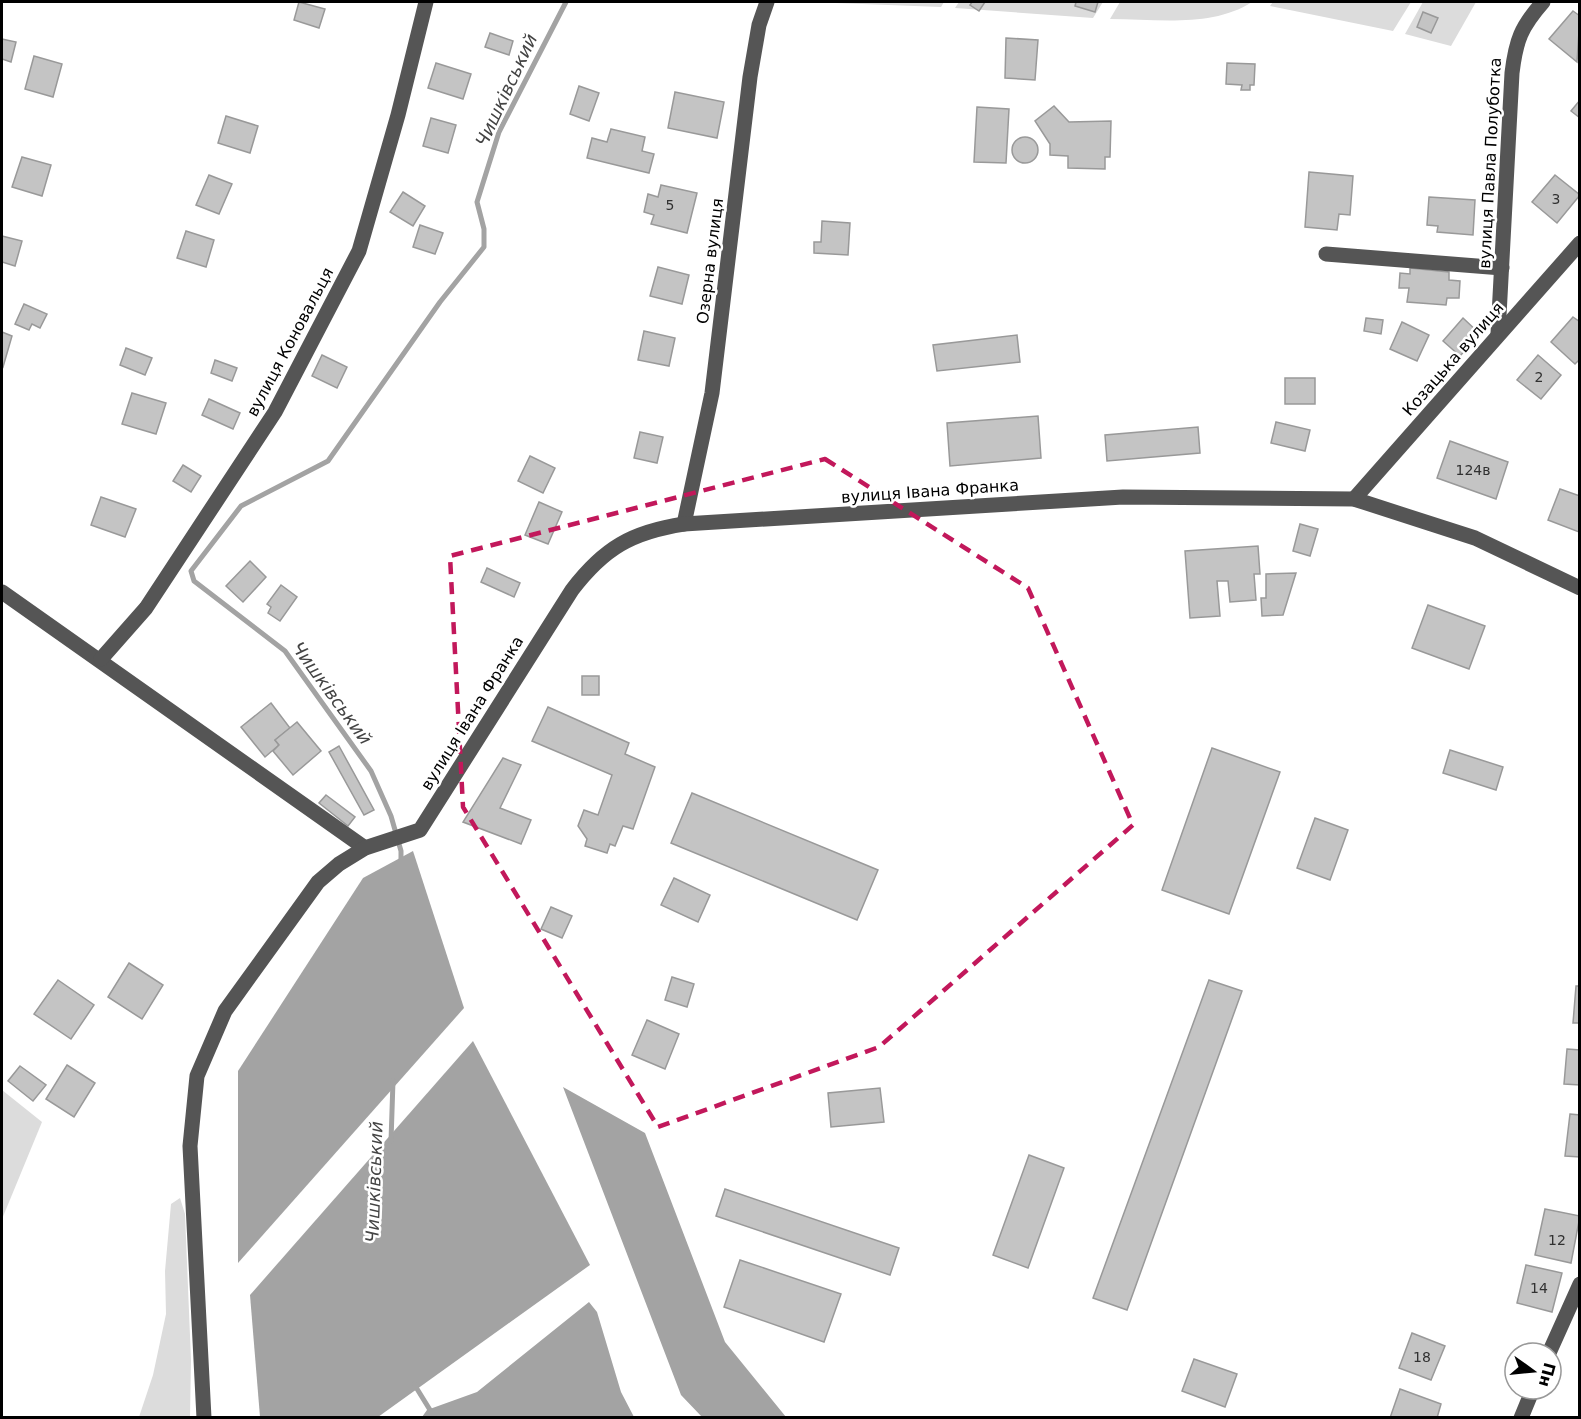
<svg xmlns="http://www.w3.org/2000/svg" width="1581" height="1419" font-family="'DejaVu Sans',sans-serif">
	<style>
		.green { fill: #dcdcdc }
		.water { fill: #a3a3a3 }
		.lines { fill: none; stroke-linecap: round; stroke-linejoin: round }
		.stream { stroke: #a3a3a3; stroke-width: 5 }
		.building { fill: #c4c4c4; stroke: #999; stroke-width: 1.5 }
		.minor { stroke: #555; stroke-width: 15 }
		.marked { fill: none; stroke: #c2185b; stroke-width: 4.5; stroke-dasharray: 12 8; stroke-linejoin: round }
		.labels { text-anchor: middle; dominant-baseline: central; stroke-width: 5; stroke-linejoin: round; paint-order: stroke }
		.number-label { font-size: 14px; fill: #313131 }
		.street-label { font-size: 16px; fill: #000; stroke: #fff }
		.water-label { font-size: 18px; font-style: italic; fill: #444; stroke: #fff }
	</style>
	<rect width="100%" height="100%" fill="#fff"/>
	<g class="green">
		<polygon points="809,2 944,2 941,7"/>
		<polygon points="959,2 1103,2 1093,18 955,8"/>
		<path d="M1120 2H1252C1212 28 1156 19 1110 19Z"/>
		<polygon points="1273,2 1411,2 1393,31 1270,6"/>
		<polygon points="1423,2 1476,2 1451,46 1405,34"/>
		<polygon points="2,1090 42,1122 2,1219"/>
		<polygon points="180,1198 185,1214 191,1360 190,1417 139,1417 153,1375 166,1314 165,1271 171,1204"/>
	</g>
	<g class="water">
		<polygon points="413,851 464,1008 238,1263 238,1071 363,878"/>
		<polygon points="473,1041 590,1265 378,1417 260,1417 250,1295"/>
		<polygon points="563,1087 645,1133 725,1342 786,1417 702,1417 681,1395"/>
		<polygon points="589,1302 597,1312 621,1392 634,1417 422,1417 427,1410 477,1392"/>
	</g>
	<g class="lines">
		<g class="stream">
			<polyline points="401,862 401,851 391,816 371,771 285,651 194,581 191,571 241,506 328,461 440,302 484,247 484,229 477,202 499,132 566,2"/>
			<polyline points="391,1141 393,1081"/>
			<polyline points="414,1384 435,1418"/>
		</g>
	</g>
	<g class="building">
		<polygon points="299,2 325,9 319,28 294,20"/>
		<polygon points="972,2 985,2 979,11 970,5"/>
		<polygon points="1076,2 1098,2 1095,12 1075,6"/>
		<polygon points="1573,11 1580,16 1577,62 1549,39"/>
		<polygon points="1423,12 1438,18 1431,33 1417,27"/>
		<polygon points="490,33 513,41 509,55 485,47"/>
		<polygon points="1006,38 1038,40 1035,80 1005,78"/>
		<polygon points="2,39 16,42 11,62 2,59"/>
		<polygon points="34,56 62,64 53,97 25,89"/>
		<polygon points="436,63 471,74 463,99 428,88"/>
		<polygon points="1227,63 1255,64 1254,85 1250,85 1250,90 1241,90 1242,85 1226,84"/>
		<polygon points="579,86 599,93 589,121 570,114"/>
		<polygon points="675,92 724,102 717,138 668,128"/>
		<polygon points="1580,100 1580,118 1571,111"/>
		<polygon points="1054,106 1069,122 1111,121 1110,157 1105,157 1105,169 1068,168 1068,156 1050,155 1050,144 1035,121"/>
		<polygon points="977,107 1009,109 1006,163 974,162"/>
		<polygon points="226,116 258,126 250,153 218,143"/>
		<polygon points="431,118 456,125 448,153 423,146"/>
		<polygon points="611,129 645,137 642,151 654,154 649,173 587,158 592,138 607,142"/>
		<circle cx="1025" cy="150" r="13"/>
		<polygon points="22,157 51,165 42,196 12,187"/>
		<polygon points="1309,172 1353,176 1350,215 1339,214 1337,230 1305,227"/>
		<polygon points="209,175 232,184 219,214 196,205"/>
		<polygon points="1555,175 1580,195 1557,223 1532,202"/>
		<polygon points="661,185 697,193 687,233 651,224 654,215 644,212 648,194 658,197"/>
		<polygon points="403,192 425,206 413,226 390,212"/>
		<polygon points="1429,197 1475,200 1473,235 1437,232 1438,226 1427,225"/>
		<polygon points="822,221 850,223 848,255 814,253 814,242 821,242"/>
		<polygon points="420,225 443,233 435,254 413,247"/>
		<polygon points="186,231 214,240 206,267 177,258"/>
		<polygon points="2,236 22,241 15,266 2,262"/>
		<polygon points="658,267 689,275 682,304 650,296"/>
		<polygon points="1410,268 1449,272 1449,280 1460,281 1459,298 1447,298 1446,305 1407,302 1409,288 1399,288 1400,273 1410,274"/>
		<polygon points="24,304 47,314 40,328 32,324 29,330 15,324"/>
		<polygon points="1573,317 1580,322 1580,359 1575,364 1551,342"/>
		<polygon points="1366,318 1383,320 1381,334 1364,331"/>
		<polygon points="1463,318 1480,334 1460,356 1443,341"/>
		<polygon points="1402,322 1429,335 1417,361 1390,349"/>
		<polygon points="644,331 675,338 669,366 638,360"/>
		<polygon points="2,332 12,336 3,367 2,366"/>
		<polygon points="1017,335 1020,362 937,371 933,345"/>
		<polygon points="126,348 152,358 145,375 120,365"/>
		<polygon points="322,355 347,367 337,388 312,376"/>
		<polygon points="1538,355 1561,375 1541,399 1517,380"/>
		<polygon points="215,360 237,368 232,381 211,373"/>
		<rect x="1285" y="378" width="30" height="26"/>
		<polygon points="132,393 166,403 156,434 122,424"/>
		<polygon points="209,399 240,413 233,429 202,415"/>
		<polygon points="1038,416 1041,458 950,466 947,423"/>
		<polygon points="1276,422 1310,430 1305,451 1271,443"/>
		<polygon points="1198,427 1200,453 1107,461 1105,435"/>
		<polygon points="640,432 663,437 657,463 634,458"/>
		<polygon points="1450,441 1508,462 1496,499 1437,478"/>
		<polygon points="530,456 555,468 543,493 518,481"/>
		<polygon points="183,465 201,476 191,492 173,481"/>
		<polygon points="1560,489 1580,496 1579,532 1548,520"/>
		<polygon points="101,497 136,509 125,537 91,525"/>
		<polygon points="539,502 562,512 548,544 525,535"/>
		<polygon points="1300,524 1318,529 1310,556 1293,551"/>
		<polygon points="1258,546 1260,574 1254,574 1256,600 1230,602 1228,581 1217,581 1220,616 1190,618 1185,551"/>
		<polygon points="250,561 266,577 243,602 226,586"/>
		<polygon points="487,568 520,583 514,597 481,582"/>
		<polygon points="1296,573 1283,615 1262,616 1261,598 1266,598 1266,574"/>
		<polygon points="281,585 297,597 280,621 268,613 271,607 267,604"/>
		<polygon points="1428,605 1485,626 1469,669 1412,648"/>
		<rect x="582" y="676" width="17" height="19"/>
		<polygon points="271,703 290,728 275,740 279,745 265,757 241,727"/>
		<polygon points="548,707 629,743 625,754 655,767 633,829 623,826 615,846 610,844 607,853 585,846 587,839 578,826 584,810 598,815 612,775 532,741"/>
		<polygon points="297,722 321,751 293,775 273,751 279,745 275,740"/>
		<polygon points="339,746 374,810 364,815 329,752"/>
		<polygon points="1212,748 1280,772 1229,914 1162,890"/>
		<polygon points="1450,750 1503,767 1496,790 1443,773"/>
		<polygon points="503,758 521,765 500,808 531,820 521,844 463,822"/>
		<polygon points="692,793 878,870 857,920 671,843"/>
		<polygon points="326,795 355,817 348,826 319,803"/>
		<polygon points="1315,818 1348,830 1330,880 1297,868"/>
		<polygon points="674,878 710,895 698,922 661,905"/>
		<polygon points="551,907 572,916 562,938 541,929"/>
		<polygon points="129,963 163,985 142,1019 108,997"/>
		<polygon points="672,977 694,984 687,1007 665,1000"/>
		<polygon points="58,980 94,1005 71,1039 34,1014"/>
		<polygon points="1209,980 1242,991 1127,1310 1093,1298"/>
		<polygon points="1576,986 1580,986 1580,1023 1573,1023"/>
		<polygon points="647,1020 679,1034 665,1069 632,1055"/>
		<polygon points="1567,1049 1580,1050 1580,1085 1564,1084"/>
		<polygon points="67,1065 95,1083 74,1117 46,1099"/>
		<polygon points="20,1066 46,1085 33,1101 8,1081"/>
		<polygon points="880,1088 884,1122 831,1127 828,1093"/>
		<polygon points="1570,1114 1580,1115 1580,1157 1565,1156"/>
		<polygon points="1029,1155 1064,1168 1028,1268 993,1255"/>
		<polygon points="725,1189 899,1248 890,1275 716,1216"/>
		<polygon points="1545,1209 1580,1216 1571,1263 1535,1255"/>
		<polygon points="740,1260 841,1294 824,1342 724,1307"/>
		<polygon points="1526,1265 1562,1273 1552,1312 1517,1303"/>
		<polygon points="1412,1333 1445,1346 1431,1380 1399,1368"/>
		<polygon points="1194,1359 1237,1374 1225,1407 1182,1391"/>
		<polygon points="1400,1389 1441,1404 1437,1418 1390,1418"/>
	</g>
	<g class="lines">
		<g class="minor">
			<polyline points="1326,254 1502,268"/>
			<path d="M1498 334 1512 73C1516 40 1521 27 1543 2"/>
			<polyline points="1354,499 1580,243"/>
			<polyline points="684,524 712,393 750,77 759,25 767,2"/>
			<polyline points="2,592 365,848"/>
			<polyline points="101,659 146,608 275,412 359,251 398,115 426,2"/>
			<polyline points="1549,1353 1580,1284"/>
			<path d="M204 1418 190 1146 197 1076 225 1011 318 882 339 864 365 848 420 830 572 590C604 548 632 532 684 524L1123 497 1354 499 1475 538 1580 588"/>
			<polyline points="1521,1418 1533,1389"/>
		</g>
	</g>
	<path class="marked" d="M825 459 1028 588 1133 825 879 1047 658 1127 463 807 450 556Z"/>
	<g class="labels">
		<g class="number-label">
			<text x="1556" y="199">3</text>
			<text x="670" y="205">5</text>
			<text x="1539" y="377">2</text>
			<text x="1473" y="470">124в</text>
			<text x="1557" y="1240">12</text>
			<text x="1539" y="1288">14</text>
			<text x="1422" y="1357">18</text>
		</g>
		<g class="street-label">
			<text transform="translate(1490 163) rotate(-87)">вулиця Павла Полуботка</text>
			<text transform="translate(710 261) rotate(-83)">Озерна вулиця</text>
			<text transform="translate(290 342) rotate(-62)">вулиця Коновальця</text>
			<text transform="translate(1453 359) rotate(-49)">Козацька вулиця</text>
			<text transform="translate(930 491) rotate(-4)">вулиця Івана Франка</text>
			<text transform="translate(472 713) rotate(-58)">вулиця Івана Франка</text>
		</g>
		<g class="water-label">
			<text transform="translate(506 90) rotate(-65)">Чишківський</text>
			<text transform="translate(332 693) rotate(54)">Чишківський</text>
			<text transform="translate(374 1182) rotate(-88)">Чишківський</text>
		</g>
	</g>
	<rect width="1581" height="1419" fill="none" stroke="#000000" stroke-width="6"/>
	<g transform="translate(1533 1371) rotate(105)"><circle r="28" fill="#ffffff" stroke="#999999" stroke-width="1.5"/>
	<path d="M0-4.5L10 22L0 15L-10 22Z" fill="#000000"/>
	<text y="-9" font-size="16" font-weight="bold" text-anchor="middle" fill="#000000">Пн</text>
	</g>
</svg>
